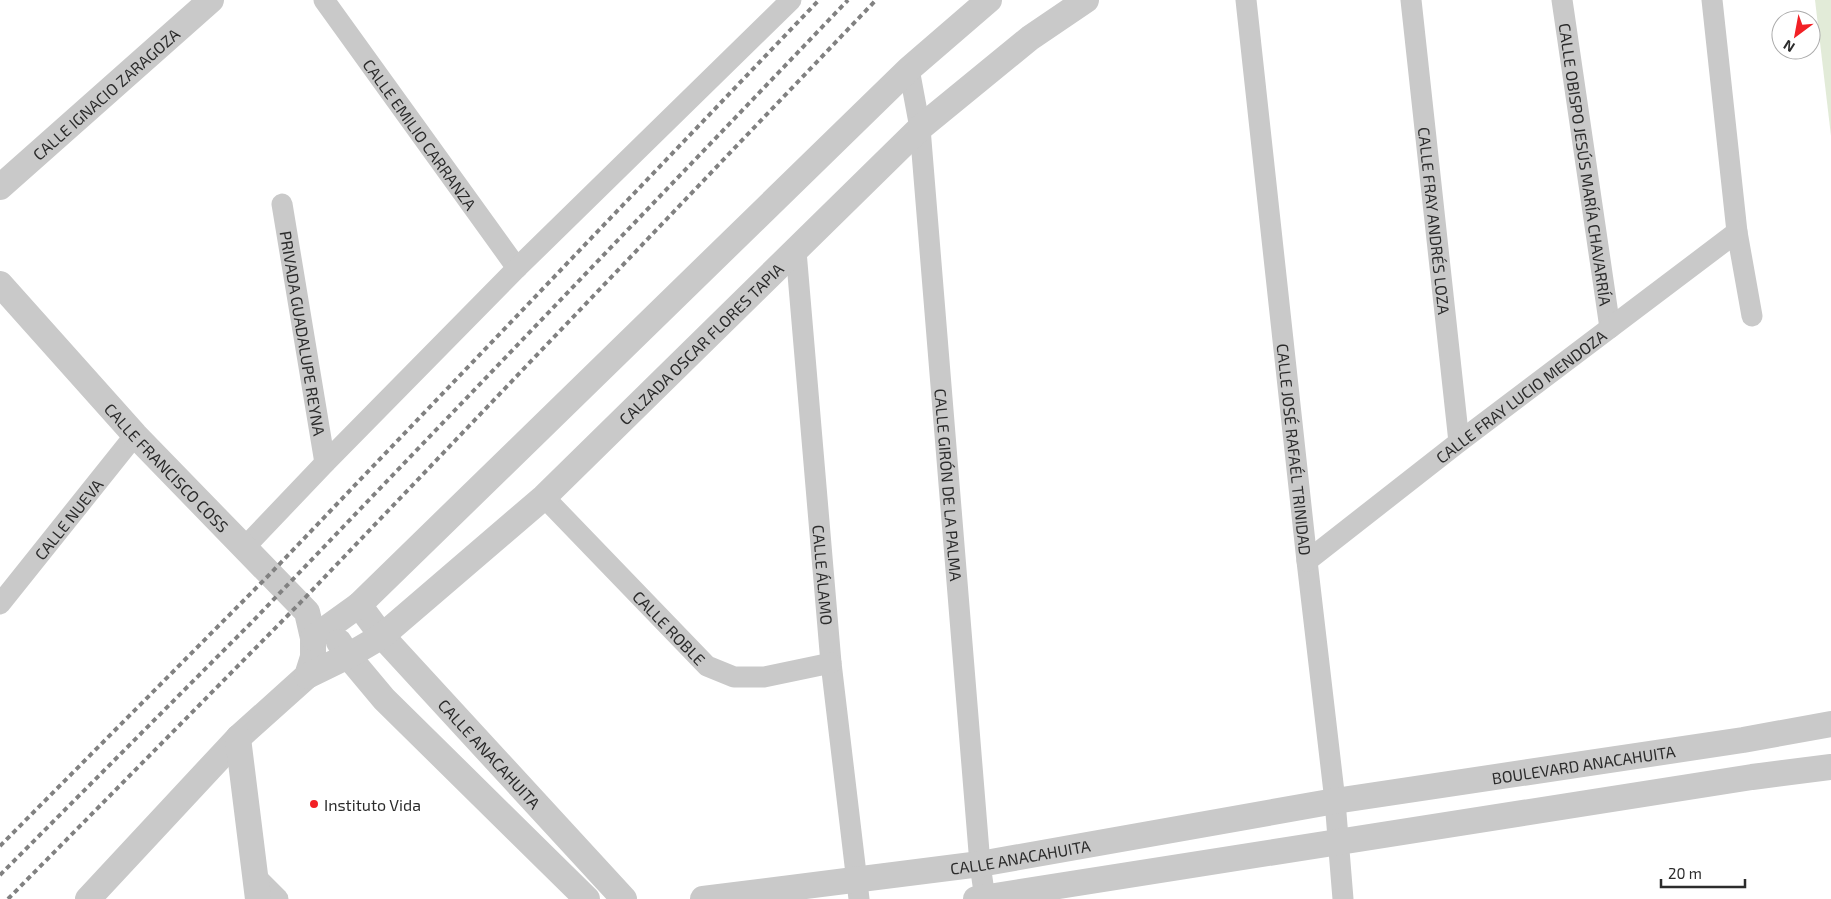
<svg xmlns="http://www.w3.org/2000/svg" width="1831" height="899" font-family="'Exo 2',sans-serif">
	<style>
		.green { fill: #e2ebd8 }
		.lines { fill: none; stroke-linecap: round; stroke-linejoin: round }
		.minor { stroke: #c9c9c9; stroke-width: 21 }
		.tertiary { stroke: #c9c9c9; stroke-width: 26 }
		.rail { stroke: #818181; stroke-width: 4; stroke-dasharray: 5 4; stroke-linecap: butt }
		.poi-dot { fill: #f22025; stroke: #fff; stroke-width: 2 }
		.labels { text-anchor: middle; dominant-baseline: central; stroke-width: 5; stroke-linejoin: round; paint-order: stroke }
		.street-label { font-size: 16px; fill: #2c2c2c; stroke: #fff }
		.poi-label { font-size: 16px; fill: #2c2c2c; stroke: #fff; text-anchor: start }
	</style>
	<rect width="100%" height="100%" fill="#fff"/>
	<polygon class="green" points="1815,0 1831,0 1831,136"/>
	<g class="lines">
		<g class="minor">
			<path id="s1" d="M324 0 517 268"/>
			<path id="s2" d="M1246 0 1307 561 1335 801 1343 899"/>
			<path id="s3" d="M1411 0 1459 442"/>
			<path id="s4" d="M1562 0 1610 328"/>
			<polyline points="1712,0 1737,232 1752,316"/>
			<path id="s5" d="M909 69 920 128 980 864 985 899"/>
			<path id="s6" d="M282 204 325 463"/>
			<path id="s7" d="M796 251 831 663 859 899"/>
			<path id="s8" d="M544 497 707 666 734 677H764L831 663"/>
			<polyline points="244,548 325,463 517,268 791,0"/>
			<path id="s9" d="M1307 561 1459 442 1737 232"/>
			<path id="s10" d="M0 604 135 435"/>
			<polyline points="255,876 278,899"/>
		</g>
		<g class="tertiary">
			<path id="s11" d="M0 187 211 0"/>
			<path id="s12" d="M0 284 135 435 307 612 313 638V657L307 676 238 738 88 899"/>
			<path id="s13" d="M359 605 382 636 624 899"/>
			<polyline points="313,638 359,605 909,69 989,0"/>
			<polyline points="339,642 348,656 384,699 587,899"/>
			<path id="s14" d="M307 676 348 656 382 636 544 497 920 128 1030 38 1086 0"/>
			<polyline points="238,738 258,899"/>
			<path id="s15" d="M703 899 980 864 1335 801 1743 740 1831 724"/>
			<polyline points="976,899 1752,777 1831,767"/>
		</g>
		<g class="rail">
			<polyline points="0,846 270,574 819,0"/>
			<polyline points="0,875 251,623 848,0"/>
			<polyline points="8,899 299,604 876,0"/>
		</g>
	</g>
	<circle class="poi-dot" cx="314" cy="804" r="5"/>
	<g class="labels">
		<g class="street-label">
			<text stroke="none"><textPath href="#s11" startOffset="141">CALLE IGNACIO ZARAGOZA</textPath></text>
			<text stroke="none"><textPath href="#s1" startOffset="165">CALLE EMILIO CARRANZA</textPath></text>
			<text stroke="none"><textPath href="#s4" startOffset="166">CALLE OBISPO JESÚS MARÍA CHAVARRÍA</textPath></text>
			<text stroke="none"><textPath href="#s3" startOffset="222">CALLE FRAY ANDRÉS LOZA</textPath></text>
			<text stroke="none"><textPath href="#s6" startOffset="131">PRIVADA GUADALUPE REYNA</textPath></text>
			<text stroke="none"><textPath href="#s14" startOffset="518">CALZADA OSCAR FLORES TAPIA</textPath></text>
			<text stroke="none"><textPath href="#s9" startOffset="270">CALLE FRAY LUCIO MENDOZA</textPath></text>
			<text stroke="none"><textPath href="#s2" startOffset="452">CALLE JOSÉ RAFAÉL TRINIDAD</textPath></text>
			<text stroke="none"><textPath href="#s12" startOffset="248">CALLE FRANCISCO COSS</textPath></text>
			<text stroke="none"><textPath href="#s5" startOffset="418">CALLE GIRÓN DE LA PALMA</textPath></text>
			<text stroke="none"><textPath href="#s10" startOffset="109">CALLE NUEVA</textPath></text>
			<text stroke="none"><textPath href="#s7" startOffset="325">CALLE ÁLAMO</textPath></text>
			<text stroke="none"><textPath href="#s8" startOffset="181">CALLE ROBLE</textPath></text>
			<text stroke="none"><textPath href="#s13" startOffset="198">CALLE ANACAHUITA</textPath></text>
			<text stroke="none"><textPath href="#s15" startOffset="891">BOULEVARD ANACAHUITA</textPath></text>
			<text stroke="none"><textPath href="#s15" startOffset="320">CALLE ANACAHUITA</textPath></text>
		</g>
		<g class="poi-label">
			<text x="324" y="804">Instituto Vida</text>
		</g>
	</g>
	<g transform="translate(1796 35) rotate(212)"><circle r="24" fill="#ffffff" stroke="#ababab"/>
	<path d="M0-4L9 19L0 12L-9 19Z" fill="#f22025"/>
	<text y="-8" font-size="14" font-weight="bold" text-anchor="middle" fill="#2c2c2c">N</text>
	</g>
	<path d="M1661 879v8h84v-8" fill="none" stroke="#2c2c2c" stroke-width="2.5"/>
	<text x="1668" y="879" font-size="15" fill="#2c2c2c" stroke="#ffffff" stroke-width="4" paint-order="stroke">20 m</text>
</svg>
